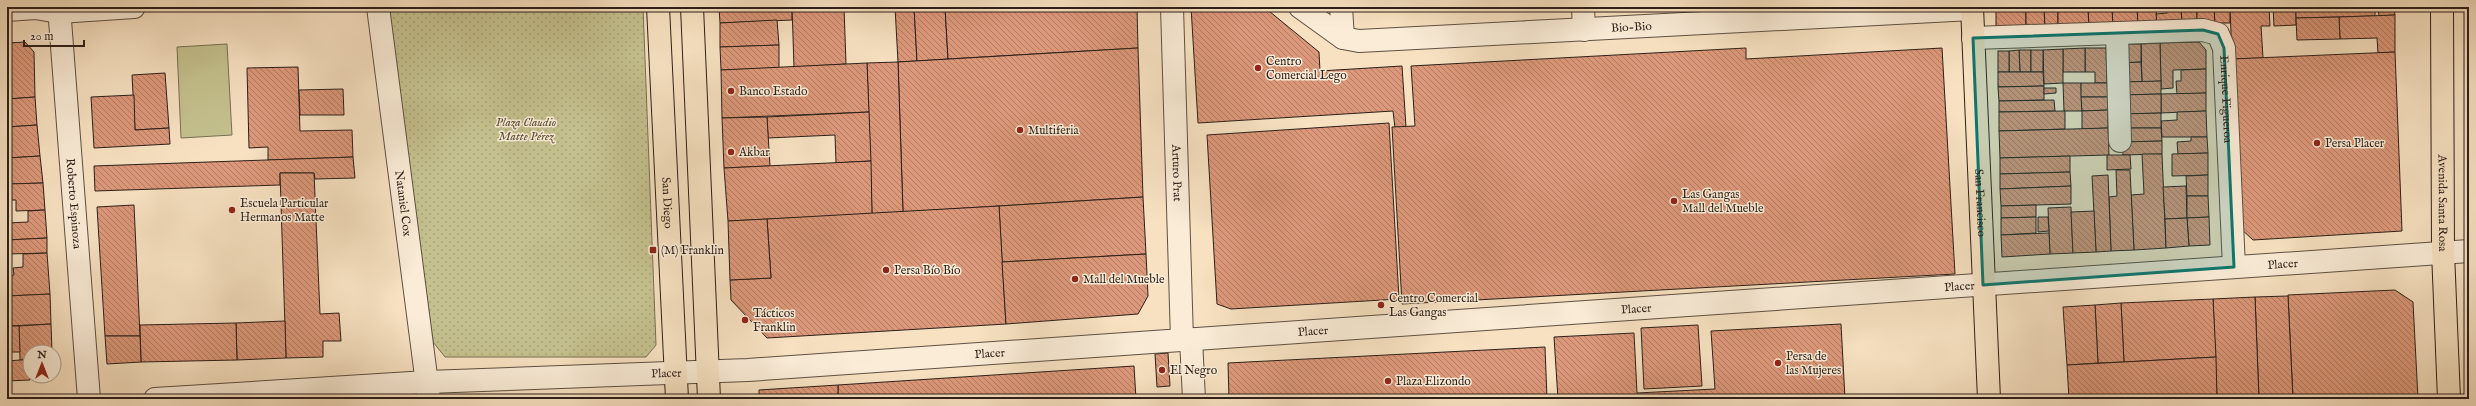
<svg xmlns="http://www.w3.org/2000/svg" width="2476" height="406" font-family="'IM FELL English',serif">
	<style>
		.grass { fill: url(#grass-dots); stroke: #787054 }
		.pitch { fill: #c4c18e; stroke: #787054 }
		.building { fill: url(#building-back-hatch); stroke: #2c1f19 }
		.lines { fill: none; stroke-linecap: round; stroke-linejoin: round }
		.minor-casing { stroke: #5f5043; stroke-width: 24 }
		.major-casing { stroke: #2c1f19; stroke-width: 24 }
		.minor { stroke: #faecd7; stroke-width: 22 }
		.major { stroke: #f7e1c1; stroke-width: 22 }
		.marked { fill: #0f766e; fill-opacity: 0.2; stroke: #0f766e; stroke-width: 3; stroke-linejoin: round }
		.poi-dot { fill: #8f2418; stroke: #faecd7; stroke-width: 1.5 }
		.labels { text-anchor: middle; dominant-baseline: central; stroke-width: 3; stroke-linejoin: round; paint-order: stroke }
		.street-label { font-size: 12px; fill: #2c1f19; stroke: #faecd7 }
		.poi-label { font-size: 12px; fill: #2c1f19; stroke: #faecd7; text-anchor: start }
		.park-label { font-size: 12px; font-style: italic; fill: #5a503c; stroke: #faecd7 }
	</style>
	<defs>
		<pattern id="grass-dots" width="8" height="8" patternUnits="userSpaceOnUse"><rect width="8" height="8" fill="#c4c18e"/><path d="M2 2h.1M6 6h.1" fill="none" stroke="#a9a57a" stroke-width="1.8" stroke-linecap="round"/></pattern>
		<pattern id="building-back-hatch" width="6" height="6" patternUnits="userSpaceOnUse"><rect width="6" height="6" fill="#dc987a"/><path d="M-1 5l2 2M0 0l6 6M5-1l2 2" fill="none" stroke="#b37b63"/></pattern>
	</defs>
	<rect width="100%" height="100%" fill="#f7e1c1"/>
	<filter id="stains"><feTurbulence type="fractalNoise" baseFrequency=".005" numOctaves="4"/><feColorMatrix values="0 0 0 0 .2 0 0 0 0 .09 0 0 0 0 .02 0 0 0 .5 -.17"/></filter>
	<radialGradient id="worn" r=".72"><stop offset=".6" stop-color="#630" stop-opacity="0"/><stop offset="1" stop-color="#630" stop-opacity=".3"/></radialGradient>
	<polygon class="grass" points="396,7 643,7 656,345 646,357 445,357 433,342 388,15"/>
	<polygon class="pitch" points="227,44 232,135 181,138 177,47"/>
	<g class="building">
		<polygon points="719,7 792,7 792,20 720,23"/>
		<polygon points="792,7 844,7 846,64 794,67"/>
		<polygon points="895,7 914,7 917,61 898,62"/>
		<polygon points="914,7 945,7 948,59 917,61"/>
		<polygon points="945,7 1137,7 1138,48 948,59"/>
		<polygon points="1191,7 1264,7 1319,52 1320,71 1402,66 1406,127 1395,128 1393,111 1198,123"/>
		<polygon points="1996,7 2026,7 2026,28 1996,29"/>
		<polygon points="2026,7 2044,7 2045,28 2026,28"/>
		<polygon points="2044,7 2058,7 2058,28 2045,28"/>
		<polygon points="2058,7 2088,7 2089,27 2058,28"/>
		<polygon points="2088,7 2112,7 2113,26 2089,27"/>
		<polygon points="2112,7 2137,7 2138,25 2113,26"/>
		<polygon points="2137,7 2156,7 2157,25 2138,25"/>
		<polygon points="2156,7 2181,7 2182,24 2157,25 2156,14 2167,13 2167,9"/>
		<polygon points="2181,7 2197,7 2197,23 2182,24"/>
		<polygon points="2197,7 2214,7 2215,23 2197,23"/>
		<polygon points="2214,7 2230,7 2230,23 2215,23"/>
		<polygon points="2230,7 2269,7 2270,26 2261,26 2263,58 2232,59"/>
		<polygon points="2273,7 2296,7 2296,25 2274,26"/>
		<polygon points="2296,7 2375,7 2375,16 2296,18"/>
		<polygon points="2378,7 2394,7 2395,15 2379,16"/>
		<polygon points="2395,15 2395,52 2378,53 2377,38 2340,39 2339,17"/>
		<polygon points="2339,17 2340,39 2297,40 2296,18"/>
		<polygon points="777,20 779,45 720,47 720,23"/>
		<polygon points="25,42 34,52 35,97 7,99 7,43"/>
		<polygon points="2199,42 2206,50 2206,69 2173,70 2173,88 2161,89 2160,43"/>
		<polygon points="2160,43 2161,81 2142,82 2141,44"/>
		<polygon points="2120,44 2141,44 2141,62 2120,63"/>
		<polygon points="779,45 779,68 721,70 720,47"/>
		<polygon points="1138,48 1143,197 903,212 898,62"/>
		<polygon points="1746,48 1746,59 1942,48 1955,274 1402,304 1392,127 1415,126 1411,66"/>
		<polygon points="2085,48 2106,48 2107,83 2095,83 2095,72 2085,72"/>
		<polygon points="2085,48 2085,72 2063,72 2063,49"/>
		<polygon points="2063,49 2063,83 2044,84 2043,50"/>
		<polygon points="2019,50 2031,50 2031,72 2020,72"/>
		<polygon points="2019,50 2020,72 2009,72 2009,51"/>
		<rect x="2031" y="50" width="12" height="22"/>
		<rect x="1998" y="51" width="11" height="21"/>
		<polygon points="2395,52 2402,231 2253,240 2239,227 2232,59"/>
		<polygon points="898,62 903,212 872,214 867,63"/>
		<polygon points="2141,62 2142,82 2121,82 2120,63"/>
		<polygon points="867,63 869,112 722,118 721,70"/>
		<polygon points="298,67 300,131 352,130 353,157 268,160 268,147 249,148 247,68"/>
		<polygon points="2206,69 2206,93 2177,94 2176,81 2181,81 2181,70"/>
		<polygon points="1998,72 2043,72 2044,86 1998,87"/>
		<polygon points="165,73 169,128 135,130 132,75"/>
		<polygon points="2161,81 2161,94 2121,95 2121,82"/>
		<polygon points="2063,83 2081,83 2082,111 2064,111"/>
		<polygon points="2081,83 2107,83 2108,97 2081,97"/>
		<polygon points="2044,86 2044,100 1999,101 1998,87"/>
		<polygon points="2044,88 2056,88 2056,93 2044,94"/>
		<polygon points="343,89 344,115 300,115 299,90"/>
		<polygon points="2206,93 2206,111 2161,113 2161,94"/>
		<polygon points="2161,94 2161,113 2121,114 2121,95"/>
		<polygon points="134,95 135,130 169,128 170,144 94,148 91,97"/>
		<polygon points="35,97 37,125 7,127 7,99"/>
		<polygon points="2081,97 2108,97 2108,110 2082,111"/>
		<polygon points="2054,100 2055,111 1999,112 1999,101"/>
		<polygon points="2108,110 2108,128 2082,129 2082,111"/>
		<polygon points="2065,111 2065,129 1999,131 1999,112"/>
		<polygon points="2206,111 2207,137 2162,137 2161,121 2177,120 2177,112"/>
		<polygon points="869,112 871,161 836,163 835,135 768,138 767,117"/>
		<polygon points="2161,113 2161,128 2122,128 2121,114"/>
		<polygon points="767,117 770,166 724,168 722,118"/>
		<polygon points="1389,123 1399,299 1231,309 1217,304 1207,135"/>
		<polygon points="37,125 40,156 7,158 7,127"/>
		<polygon points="2108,128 2109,155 2000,158 1999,131"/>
		<polygon points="2122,128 2161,128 2162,141 2122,142"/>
		<polygon points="2191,137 2207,137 2208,153 2178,154 2177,142 2191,141"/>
		<polygon points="2162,141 2162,154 2123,155 2122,142"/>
		<polygon points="2208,153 2208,175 2172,176 2172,154"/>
		<polygon points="2142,154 2162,154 2166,248 2134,250 2131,195 2144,194"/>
		<polygon points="2107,155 2130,155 2131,169 2107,170"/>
		<polygon points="40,156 43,183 7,184 7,158"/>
		<polygon points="2070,156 2070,172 2000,174 2000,158"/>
		<polygon points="353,157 355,178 315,179 314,173 280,173 280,185 95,191 94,166"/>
		<polygon points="871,161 872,214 728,221 724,168"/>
		<polygon points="2116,170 2130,170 2134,250 2111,251 2109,197 2117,196"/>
		<polygon points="2070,172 2071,186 2000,189 2000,174"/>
		<polygon points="280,173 314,173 320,314 339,313 341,341 323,341 323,357 286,358"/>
		<polygon points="2108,175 2111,251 2096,252 2092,176"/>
		<polygon points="2208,175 2208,196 2187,196 2186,176"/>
		<polygon points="43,183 45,210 16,211 16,200 7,200 7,184"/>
		<polygon points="2071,186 2071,204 2001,206 2000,189"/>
		<polygon points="2186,186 2187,218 2165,219 2163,187"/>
		<polygon points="2187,196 2208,196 2209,217 2187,218"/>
		<polygon points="1143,197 1146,254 1002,262 999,206"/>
		<polygon points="134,205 140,336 105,336 97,207"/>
		<polygon points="2036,205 2036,217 2001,218 2001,206"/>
		<polygon points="999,206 1006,324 767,338 731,300 730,280 771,278 767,219"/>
		<polygon points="2071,207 2073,253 2050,254 2048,208"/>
		<polygon points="45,210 47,238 7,240 7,223 28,222 28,211"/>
		<polygon points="2094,211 2096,252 2073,253 2071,212"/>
		<polygon points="2036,217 2036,233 2001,235 2001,218"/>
		<polygon points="2038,217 2048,217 2049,231 2038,232"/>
		<polygon points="2209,217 2210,245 2189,246 2187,218"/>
		<polygon points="2187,218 2189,246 2166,248 2165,219"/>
		<polygon points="767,219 771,278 730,280 728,221"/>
		<polygon points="2049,233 2050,254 2002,257 2001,235"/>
		<polygon points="47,238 47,253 7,254 7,240"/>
		<polygon points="47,253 50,294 7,296 7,276 14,275 13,268 23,267 23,254"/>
		<polygon points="1146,254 1148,296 1138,314 1006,324 1002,262"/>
		<polygon points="2469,282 2469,331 2467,284"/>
		<polygon points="2395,290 2413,302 2418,399 2293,399 2288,295"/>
		<polygon points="50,294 51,324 7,326 7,296"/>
		<polygon points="2288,296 2293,399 2259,399 2255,297"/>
		<polygon points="2255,297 2259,399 2217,399 2213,299"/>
		<polygon points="2213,299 2216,357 2124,362 2121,303"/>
		<polygon points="2121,303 2124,362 2098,363 2095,305"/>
		<polygon points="2095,305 2098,363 2067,365 2063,307"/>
		<polygon points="285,321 286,358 237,360 236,323"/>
		<polygon points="236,323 237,360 141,362 140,325"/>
		<polygon points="51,324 52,352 30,352 30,360 20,360 19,326"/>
		<polygon points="1841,324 1845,399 1558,399 1554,337 1634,333 1637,393 1715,389 1711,331"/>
		<polygon points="1698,325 1702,386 1644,389 1641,328"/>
		<polygon points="7,326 19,326 20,352 7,352"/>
		<polygon points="105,336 140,336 141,362 107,364"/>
		<polygon points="1545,347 1547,399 1229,399 1228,363"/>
		<polygon points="1168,353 1170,386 1157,387 1155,354"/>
		<polygon points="2216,357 2217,399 2069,399 2067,365"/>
		<polygon points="20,360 30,360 30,380 7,381 7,361"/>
		<polygon points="1134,366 1136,399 838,399 838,385"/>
		<polygon points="838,385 838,399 759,399 759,390"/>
		<polygon points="607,395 607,399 589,399 589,397"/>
		<polygon points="634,395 634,399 612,399 612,396"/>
		<polygon points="583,396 583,399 559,399 559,397"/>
	</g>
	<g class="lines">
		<g class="minor-casing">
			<g id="minor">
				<path id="s1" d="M59 7 89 399"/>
				<path id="s2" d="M378 7 429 399"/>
				<path id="s3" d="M1172 7 1182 340"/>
				<path id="s4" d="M1300 7 1343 38 1359 41 1972 9"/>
				<polyline points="1341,7 1343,38"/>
				<polyline points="1583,7 1584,30"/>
				<polyline points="7,10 35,8 59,12 134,7"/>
				<polyline points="2117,33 2120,141"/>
				<path id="s5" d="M1973 38 2203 30 2218 34 2224 48 2234 267"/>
				<polyline points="1191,339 1194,399"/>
				<path id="s6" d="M155 399 427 382 748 370 2469 251"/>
			</g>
		</g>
		<g class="major-casing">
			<g id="major">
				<path id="s7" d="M658 7 677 399"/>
				<polyline points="692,7 709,399"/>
				<path id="s8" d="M1972 7 1989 399"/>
				<path id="s9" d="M2442 7 2443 252 2449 399"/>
			</g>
		</g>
		<use href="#minor" class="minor"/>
		<use href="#major" class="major"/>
	</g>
	<path class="marked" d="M2203 30 2218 34 2224 48 2234 267 1983 285 1973 38Z"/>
	<g class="poi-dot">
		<circle cx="1258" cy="68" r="4"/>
		<circle cx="731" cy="91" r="4"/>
		<circle cx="1020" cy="130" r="4"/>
		<circle cx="2317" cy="143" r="4"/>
		<circle cx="731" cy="152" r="4"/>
		<circle cx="1674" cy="201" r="4"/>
		<circle cx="232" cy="210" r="4"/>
		<rect x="649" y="246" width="8" height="8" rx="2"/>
		<circle cx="886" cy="270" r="4"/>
		<circle cx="1075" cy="279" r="4"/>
		<circle cx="1381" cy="305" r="4"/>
		<circle cx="745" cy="320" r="4"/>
		<circle cx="1778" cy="363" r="4"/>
		<circle cx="1162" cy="370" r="4"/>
		<circle cx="1388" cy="381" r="4"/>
	</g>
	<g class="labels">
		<g class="street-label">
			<text stroke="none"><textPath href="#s4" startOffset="342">Bio-Bio</textPath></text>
			<text stroke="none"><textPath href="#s5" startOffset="312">Enrique Figueroa</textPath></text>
			<text stroke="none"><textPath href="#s3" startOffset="166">Arturo Prat</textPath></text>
			<text stroke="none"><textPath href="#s1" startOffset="197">Roberto Espinoza</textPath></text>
			<text stroke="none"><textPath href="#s2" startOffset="198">Nataniel Cox</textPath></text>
			<text stroke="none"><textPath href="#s7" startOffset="196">San Diego</textPath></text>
			<text stroke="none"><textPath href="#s8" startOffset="196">San Francisco</textPath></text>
			<text stroke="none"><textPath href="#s9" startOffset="196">Avenida Santa Rosa</textPath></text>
			<text stroke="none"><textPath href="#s6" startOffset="2132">Placer</textPath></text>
			<text stroke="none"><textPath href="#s6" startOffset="1808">Placer</textPath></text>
			<text stroke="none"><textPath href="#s6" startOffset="1484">Placer</textPath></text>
			<text stroke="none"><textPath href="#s6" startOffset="1160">Placer</textPath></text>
			<text stroke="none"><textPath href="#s6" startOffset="836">Placer</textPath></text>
			<text stroke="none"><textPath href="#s6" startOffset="512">Placer</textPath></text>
		</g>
		<g class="poi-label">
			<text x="1266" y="61">Centro<tspan x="1266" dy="14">Comercial Lego</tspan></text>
			<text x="739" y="91">Banco Estado</text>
			<text x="1028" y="130">Multiferia</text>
			<text x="2325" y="143">Persa Placer</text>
			<text x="739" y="152">Akbar</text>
			<text x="1682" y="194">Las Gangas<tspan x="1682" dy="14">Mall del Mueble</tspan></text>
			<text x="240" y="203">Escuela Particular<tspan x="240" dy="14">Hermanos Matte</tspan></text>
			<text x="661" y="250">(M) Franklin</text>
			<text x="894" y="270">Persa Bío Bío</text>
			<text x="1083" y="279">Mall del Mueble</text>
			<text x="1389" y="298">Centro Comercial<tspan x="1389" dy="14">Las Gangas</tspan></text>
			<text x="753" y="313">Tácticos<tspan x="753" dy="14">Franklin</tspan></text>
			<text x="1786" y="356">Persa de<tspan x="1786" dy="14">las Mujeres</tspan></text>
			<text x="1170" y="370">El Negro</text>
			<text x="1396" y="381">Plaza Elizondo</text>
		</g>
		<g class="park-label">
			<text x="526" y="122">Plaza Claudio<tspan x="526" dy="14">Matte Pérez</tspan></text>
		</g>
	</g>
	<rect width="2476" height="406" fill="none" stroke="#f7e1c1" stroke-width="24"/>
	<rect x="8" y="8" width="2460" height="390" fill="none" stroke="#2c1f19" stroke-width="2"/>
	<rect x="12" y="12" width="2452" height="382" fill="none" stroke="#2c1f19"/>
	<g transform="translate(42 364)"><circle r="19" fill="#faecd7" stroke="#a89a8b"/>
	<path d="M0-3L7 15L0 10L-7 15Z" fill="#8f2418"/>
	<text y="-6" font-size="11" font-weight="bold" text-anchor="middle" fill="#2c1f19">N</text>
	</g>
	<path d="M24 40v6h60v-6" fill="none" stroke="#2c1f19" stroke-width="2"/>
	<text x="30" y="40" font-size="12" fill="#2c1f19" stroke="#faecd7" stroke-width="3" paint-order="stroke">20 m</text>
	<rect width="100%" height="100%" filter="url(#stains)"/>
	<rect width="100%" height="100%" fill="url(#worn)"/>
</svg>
